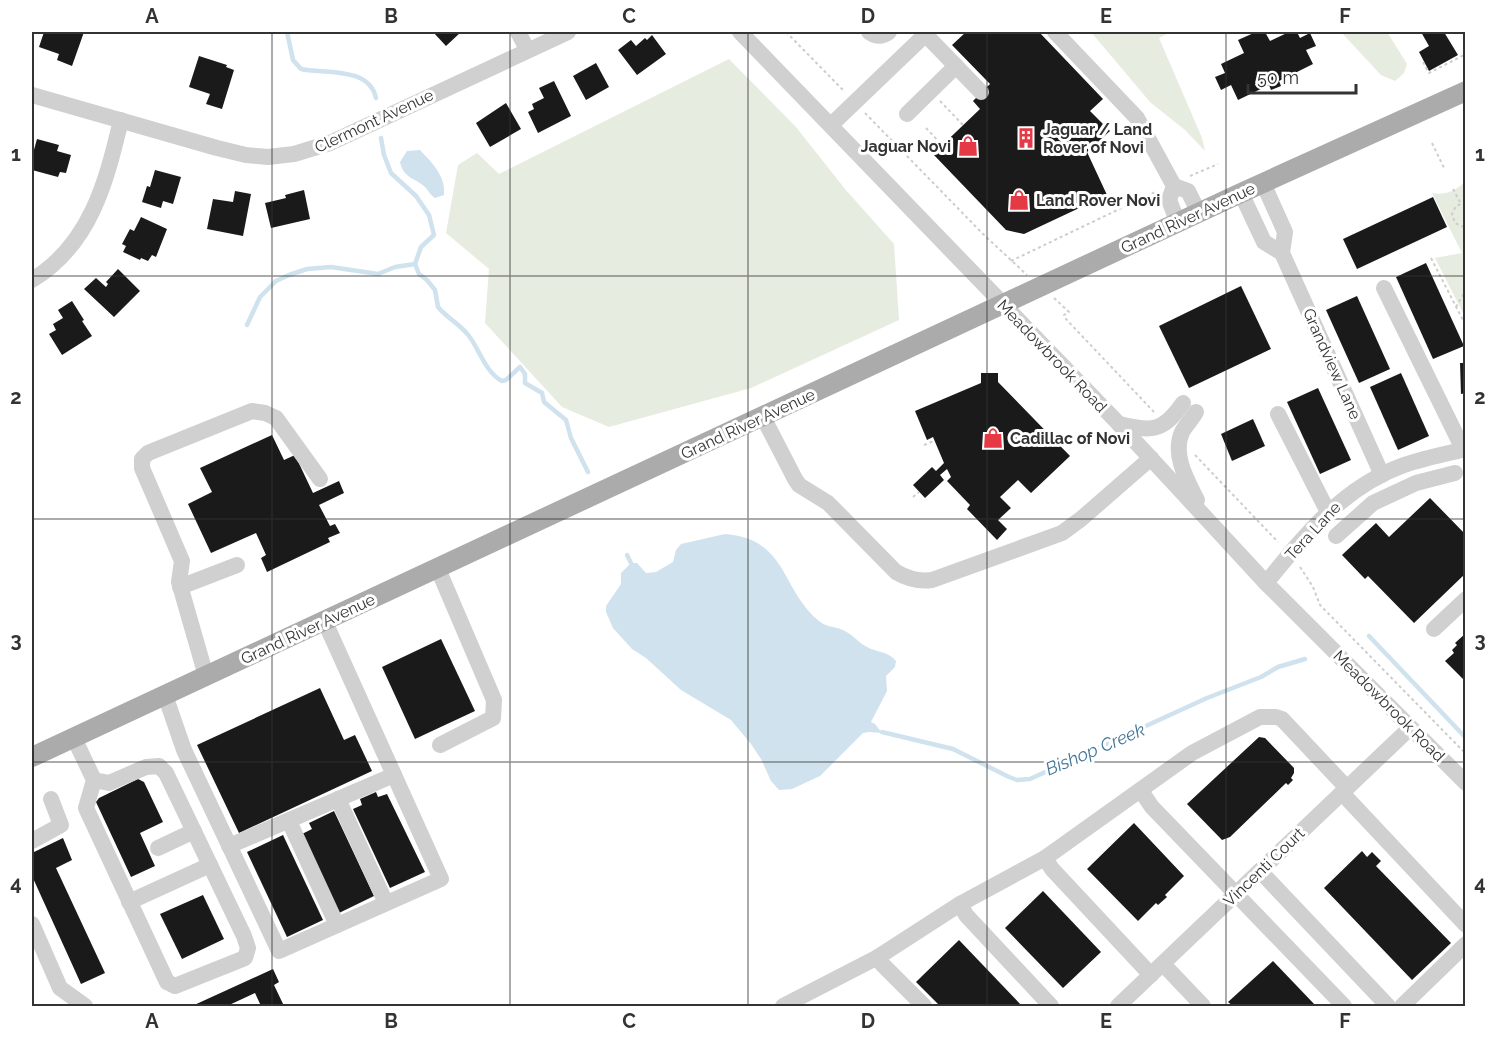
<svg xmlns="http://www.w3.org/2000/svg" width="1497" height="1038" font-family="Raleway,sans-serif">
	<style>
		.green { fill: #e6ecdf }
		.water { fill: #cfe2ee }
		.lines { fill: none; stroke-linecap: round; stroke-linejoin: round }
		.stream { stroke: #cfe2ee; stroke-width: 4.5 }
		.building { fill: #1a1a1a }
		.path { stroke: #cdcdcd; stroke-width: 2; stroke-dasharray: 3 3; stroke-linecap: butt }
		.minor { stroke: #d0d0d0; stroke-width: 16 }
		.major { stroke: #ababab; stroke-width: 20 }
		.grid { fill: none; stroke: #333; stroke-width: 1.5; stroke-opacity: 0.55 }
		.labels { text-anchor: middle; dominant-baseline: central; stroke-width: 6; stroke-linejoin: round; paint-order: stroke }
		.street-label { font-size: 16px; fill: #333; stroke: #fff }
		.poi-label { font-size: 16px; font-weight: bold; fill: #333; stroke: #fff; text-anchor: start }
		.water-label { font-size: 18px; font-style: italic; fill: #3f7597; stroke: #fff }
		.neatline { fill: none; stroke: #333; stroke-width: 2 }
		.grid-label { font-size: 20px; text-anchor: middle; font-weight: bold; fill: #333 }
	</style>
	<rect width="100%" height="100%" fill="#fff"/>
	<g class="green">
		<polygon points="1091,32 1170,32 1159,38 1202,138 1205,151 1185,130 1150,102"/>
		<polygon points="1341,32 1387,32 1407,64 1404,73 1395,81 1381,75"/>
		<polygon points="729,59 796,127 845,189 894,244 899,320 751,388 609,427 562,407 485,323 489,269 446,233 458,165 477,153 499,174"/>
		<path d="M1465 181V317L1435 258 1462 253 1432 193C1445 196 1458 190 1465 181Z"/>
	</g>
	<g class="water">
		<path d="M420 150C432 163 446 176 444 195L435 198C430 195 429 191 425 187 414 177 404 179 400 162L407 151Z"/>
		<path d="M725 534C788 539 780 589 819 621 827 628 836 626 845 631 853 635 859 643 867 647 878 653 888 651 896 661L895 667 886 676 887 691 871 722 875 724 882 733 869 732 863 733 820 776 792 789 779 790 771 781 761 759 751 744 731 720 681 690 646 658 632 649 613 628 606 612V606L621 584V573L631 563H637L646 573 656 572 673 562 676 550 681 544Z"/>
	</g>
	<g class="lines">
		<g class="stream">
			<path d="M287 32 293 60 301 69C324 74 369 66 376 98"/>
			<path d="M381 138 384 155 391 173 416 196 429 215 434 235 421 247 415 264 419 274 427 280 435 290 438 307C447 318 460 324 469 336 479 349 486 373 502 381L506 380 520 367 525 374V383L542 393 544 402 566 420 571 438 588 472"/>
			<polyline points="247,325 260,297 276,281 289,275 307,269 331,267 378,274 395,267 415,264"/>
			<polyline points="627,555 631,563"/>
			<polyline points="1369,636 1466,738"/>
			<polyline points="882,732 953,749 1009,777 1017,780 1030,779 1207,698 1261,677 1278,667 1305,659"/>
		</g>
	</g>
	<g class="building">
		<polygon points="44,32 84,32 72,66 57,60 59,54 39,47"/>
		<polygon points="433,32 461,32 446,46"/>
		<polygon points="966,32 1039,32 1103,99 1090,111 1110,131 1087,152 1107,195 1024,234 1006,230 933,154 980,109 973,101 990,84 952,45"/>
		<polygon points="1256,32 1265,32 1270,41 1289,32 1297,32 1300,38 1310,33 1316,46 1306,50 1313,64 1279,81 1281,86 1271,90 1269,85 1238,100 1231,85 1221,90 1215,77 1225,73 1221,64 1244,53 1238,40"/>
		<polygon points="1421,32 1444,32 1458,55 1429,71 1419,52 1429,46"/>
		<polygon points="652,35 666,54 637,75 618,50 631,40 636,46 645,38 647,40"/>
		<polygon points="199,56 227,65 226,67 234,70 222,109 206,104 210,94 189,87"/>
		<polygon points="596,63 609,87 586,100 573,76"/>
		<polygon points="554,81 571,116 538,133 528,112 534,109 532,104 544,98 539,88"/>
		<polygon points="506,103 521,129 490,147 476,123"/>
		<polygon points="37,139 59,145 57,151 71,155 66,173 60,172 58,177 32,170 32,157"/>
		<polygon points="155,170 181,177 173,204 163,201 161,208 142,202 147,186 150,187"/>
		<polygon points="304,190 310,219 271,228 265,203 286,198 285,195"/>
		<polygon points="235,191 251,194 243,236 207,229 213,199 233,202"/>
		<polygon points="1433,197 1447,227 1357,269 1343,239"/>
		<polygon points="141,217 167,229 156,257 152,255 148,261 141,258 140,260 123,252 126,246 122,244 130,229 134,231"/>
		<polygon points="1426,263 1464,346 1433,359 1396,277"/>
		<polygon points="118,269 140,291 114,317 84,289 96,278 106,287 108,284 106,282"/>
		<polygon points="1241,286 1271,349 1189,388 1159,326"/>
		<polygon points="1357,296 1390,369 1359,383 1326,310"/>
		<polygon points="72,301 84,320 82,321 92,336 62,355 49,334 56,330 53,324 63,318 58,310"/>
		<polygon points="1460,363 1466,363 1466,393 1461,394"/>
		<polygon points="981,373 998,373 998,382 1070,456 1031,493 1018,480 1000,497 1011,508 998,520 1007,529 997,540 967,509 970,505 947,481 951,477 947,469 940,475 944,480 925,498 913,485 932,467 936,471 944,463 933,437 927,440 915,411 981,383"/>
		<polygon points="1401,373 1429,436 1398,450 1370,387"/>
		<polygon points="1318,388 1351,460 1320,474 1287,402"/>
		<polygon points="1253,419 1265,446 1232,461 1221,434"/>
		<polygon points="272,435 284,460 295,455 313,493 339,481 344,493 319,505 330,526 335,524 340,533 328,538 330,542 267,572 261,558 266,555 256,533 211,553 188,504 212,492 200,468"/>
		<polygon points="1430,498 1466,535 1466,573 1414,623 1368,576 1365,579 1342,555 1376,523 1389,537"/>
		<polygon points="1466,633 1466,682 1445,661 1454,653 1452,650 1457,645 1455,643"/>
		<polygon points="441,639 475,711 415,739 382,667"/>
		<polygon points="320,688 344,740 355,735 372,771 239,833 197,745"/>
		<polygon points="1259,737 1265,738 1294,768 1294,773 1291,778 1293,780 1288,785 1286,783 1230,837 1222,840 1187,804"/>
		<polygon points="138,779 144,782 163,822 140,833 155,866 131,877 96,802 99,798"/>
		<polygon points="376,792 378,797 387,794 425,872 390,888 353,809 362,805 360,799"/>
		<polygon points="334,811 374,896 339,913 302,834 312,829 309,823"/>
		<polygon points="1134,823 1184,876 1165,895 1167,897 1158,905 1156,903 1138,921 1087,869"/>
		<polygon points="283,835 323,920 287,937 247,852"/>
		<polygon points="63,838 72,860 56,868 105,973 81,984 32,876 32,853"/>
		<polygon points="1362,851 1367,857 1372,852 1381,861 1376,866 1451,943 1412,980 1324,888"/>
		<polygon points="1043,891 1101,952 1063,988 1005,928"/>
		<polygon points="203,895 224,939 182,959 160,914"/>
		<polygon points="959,940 1022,1006 940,1006 916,982"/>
		<polygon points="1273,961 1316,1006 1233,1006 1228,1002"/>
		<polygon points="273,969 279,982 274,985 284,1006 261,1006 255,993 227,1006 192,1006"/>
	</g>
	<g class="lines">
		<g class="path">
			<polyline points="786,32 845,92"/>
			<polyline points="1423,62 1429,73 1466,54"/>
			<polyline points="940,101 963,125"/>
			<polyline points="865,113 983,234 1027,275"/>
			<polyline points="926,128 942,145"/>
			<polyline points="1432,143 1445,170"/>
			<polyline points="1190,176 1218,164"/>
			<polyline points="1453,189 1460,202"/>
			<polyline points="1466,202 1456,206 1452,214 1455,223 1466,228"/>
			<polyline points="1431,258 1466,326"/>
			<polyline points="1011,261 1155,192"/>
			<polyline points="1054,298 1069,312 1064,315 1065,318 1154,412"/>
			<polyline points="1456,307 1466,290"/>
			<polyline points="924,445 934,441"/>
			<polyline points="1195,455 1278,542"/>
			<polyline points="913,497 919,492"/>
			<polyline points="1300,567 1313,587 1320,605 1466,754"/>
		</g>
		<g class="minor">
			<polyline points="518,32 527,49"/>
			<polyline points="740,32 1119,424 1266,583 1466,783"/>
			<path d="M869 32C876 37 882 37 889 32"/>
			<polyline points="923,32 981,92"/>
			<polyline points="1055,32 1137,118 1174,186"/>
			<polyline points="32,95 217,148 246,155 268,157 294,154 330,143 568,32"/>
			<polyline points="907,114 956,66"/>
			<polyline points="831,125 928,32"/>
			<polyline points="1263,183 1285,232 1282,253"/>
			<polyline points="1241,193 1264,242 1282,253 1382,475"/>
			<polyline points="1178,223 1169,200 1174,186 1188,191 1199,213"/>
			<path d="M32 280C90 245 106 183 121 120"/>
			<polyline points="1384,288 1463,449"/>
			<path d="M1196 412C1192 419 1186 425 1182 432 1172 455 1187 480 1197 500"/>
			<polyline points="1278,414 1328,512"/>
			<path d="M763 417 795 479 799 485 828 503 896 572C908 579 919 582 932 580L1062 533 1081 519 1151 458"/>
			<path d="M1119 424C1152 432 1163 432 1183 403"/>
			<polyline points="1336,536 1373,503 1416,483 1455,473"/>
			<polyline points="438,569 494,700 493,718 440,745"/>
			<path d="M1266 583C1305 535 1343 487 1404 465 1424 458 1445 454 1466 449"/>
			<polyline points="180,587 237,565"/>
			<polyline points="1434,629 1466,599"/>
			<polyline points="206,676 179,582 182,561 142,468 142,459 148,453 252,411 265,413 276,418 320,479"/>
			<polyline points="165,695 184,750 279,951 441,879 325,622"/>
			<polyline points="74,738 94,780 86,808 167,982 175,986 245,958 248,948 244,936 166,773 159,766 146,767 109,783 94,780"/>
			<polyline points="1141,791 1152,807 1344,1006"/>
			<polyline points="1342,793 1466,925"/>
			<polyline points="338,799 386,903"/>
			<polyline points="289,821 337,925"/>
			<polyline points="32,841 61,825 51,799"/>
			<polyline points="229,846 394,775"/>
			<polyline points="158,848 194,831"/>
			<polyline points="1045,858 1052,869 1151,975"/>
			<polyline points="1260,871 1388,1006"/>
			<polyline points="129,902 210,865"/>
			<polyline points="960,904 966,915 1051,1006"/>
			<polyline points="32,924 60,988 85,1006"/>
			<polyline points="878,957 882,964 924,1006"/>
			<polyline points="1163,964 1203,1006"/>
			<polyline points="783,1006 878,957 960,904 1045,858 1192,753 1260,717 1276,717 1282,719 1347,788"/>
			<polyline points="1118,1006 1410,728"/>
			<polyline points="1402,1006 1466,944"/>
		</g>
		<polyline class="major" points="32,757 1241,193 1466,91"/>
	</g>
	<path class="grid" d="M272 32V1006M510 32V1006M748 32V1006M987 32V1006M1226 32V1006M32 276H1466M32 519H1466M32 762H1466"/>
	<defs>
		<g id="building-bare" transform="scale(1.62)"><path d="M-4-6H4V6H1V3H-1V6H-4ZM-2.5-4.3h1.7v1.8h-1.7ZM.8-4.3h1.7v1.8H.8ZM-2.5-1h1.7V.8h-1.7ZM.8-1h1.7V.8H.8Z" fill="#e63946" stroke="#fff" stroke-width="2.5" paint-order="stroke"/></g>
		<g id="shop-bare" transform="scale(1.62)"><path d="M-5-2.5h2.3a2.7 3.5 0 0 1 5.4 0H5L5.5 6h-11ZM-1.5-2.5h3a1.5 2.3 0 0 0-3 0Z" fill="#e63946" stroke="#fff" stroke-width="2.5" paint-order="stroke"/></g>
	</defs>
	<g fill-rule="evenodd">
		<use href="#building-bare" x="1026" y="138"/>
		<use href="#shop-bare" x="968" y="146"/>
		<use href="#shop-bare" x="1019" y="200"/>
		<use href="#shop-bare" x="993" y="438"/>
	</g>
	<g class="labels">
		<g class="street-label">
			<text transform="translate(374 121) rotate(-25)">Clermont Avenue</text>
			<text transform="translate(1188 218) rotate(-25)">Grand River Avenue</text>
			<text transform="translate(1052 356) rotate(46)">Meadowbrook Road</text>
			<text transform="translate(1332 364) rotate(66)">Grandview Lane</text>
			<text transform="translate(748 424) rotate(-25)">Grand River Avenue</text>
			<text transform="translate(1313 531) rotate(-47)">Tera Lane</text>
			<text transform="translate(308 629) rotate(-25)">Grand River Avenue</text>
			<text transform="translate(1389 706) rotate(45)">Meadowbrook Road</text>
			<text transform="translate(1264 867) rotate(-44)">Vincenti Court</text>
		</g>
		<g class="poi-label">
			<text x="1043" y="129">Jaguar / Land<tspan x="1043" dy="18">Rover of Novi</tspan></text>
			<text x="951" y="146" text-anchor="end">Jaguar Novi</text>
			<text x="1036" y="200">Land Rover Novi</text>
			<text x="1010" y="438">Cadillac of Novi</text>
		</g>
		<g class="water-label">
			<text transform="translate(1095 749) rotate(-23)">Bishop Creek</text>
		</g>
	</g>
	<rect width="1497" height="1038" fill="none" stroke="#ffffff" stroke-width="66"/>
	<path d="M1248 84v9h108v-9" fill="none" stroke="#333333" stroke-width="3"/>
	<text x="1257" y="84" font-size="18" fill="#333333" stroke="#ffffff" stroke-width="4.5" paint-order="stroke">50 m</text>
	<rect x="33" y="33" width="1431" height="972" class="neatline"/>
	<g class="grid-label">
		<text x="152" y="23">A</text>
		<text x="391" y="23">B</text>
		<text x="629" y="23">C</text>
		<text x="868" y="23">D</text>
		<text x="1106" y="23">E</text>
		<text x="1345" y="23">F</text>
		<text x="16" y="161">1</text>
		<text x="1480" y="161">1</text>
		<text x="16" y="404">2</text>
		<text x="1480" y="404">2</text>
		<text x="16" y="647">3</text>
		<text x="1480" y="647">3</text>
		<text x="16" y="890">4</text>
		<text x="1480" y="890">4</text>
		<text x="152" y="1028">A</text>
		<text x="391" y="1028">B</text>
		<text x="629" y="1028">C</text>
		<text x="868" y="1028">D</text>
		<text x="1106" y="1028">E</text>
		<text x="1345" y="1028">F</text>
	</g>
</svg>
